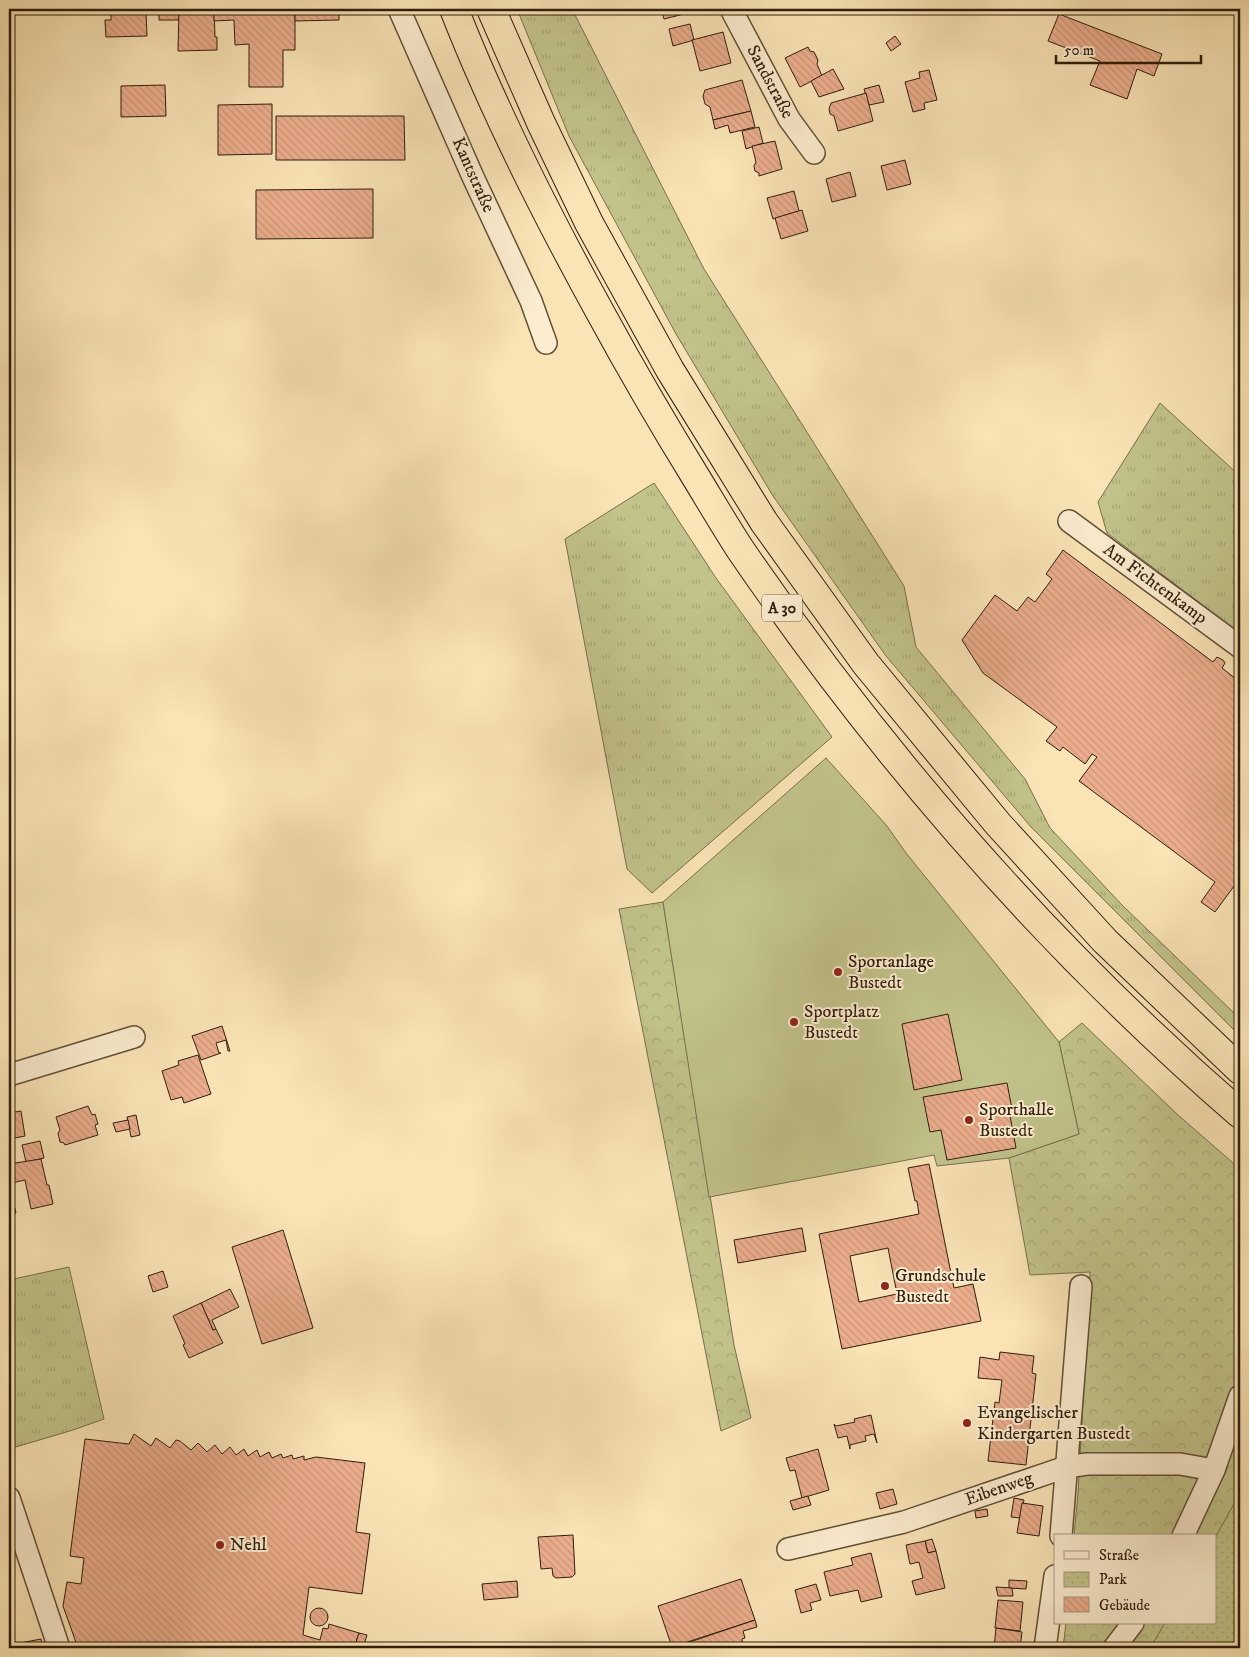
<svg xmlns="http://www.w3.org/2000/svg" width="1249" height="1657" font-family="'IM FELL DW Pica',serif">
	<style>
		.grass { fill: url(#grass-tufts); stroke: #78704c }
		.forest { fill: url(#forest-crowns); stroke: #78704c }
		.park { fill: url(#park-dots); stroke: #78704c }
		.garden { fill: #c2c38b; stroke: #78704c }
		.building { fill: url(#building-back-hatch); stroke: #2f1e0d; fill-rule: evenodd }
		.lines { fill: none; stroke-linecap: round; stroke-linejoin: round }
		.minor-casing { stroke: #625037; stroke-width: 24 }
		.motorway-casing { stroke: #2f1e0d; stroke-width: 30 }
		.minor { stroke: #fcedd0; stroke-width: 21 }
		.motorway { stroke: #fae4b6; stroke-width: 28 }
		.poi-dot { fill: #8f2418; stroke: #fcedd0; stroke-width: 2 }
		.labels { text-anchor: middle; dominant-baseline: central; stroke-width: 4; stroke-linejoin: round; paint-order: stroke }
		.shield { fill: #fcedd0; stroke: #6c5c48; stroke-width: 1 }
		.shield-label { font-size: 16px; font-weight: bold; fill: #2f1e0d }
		.street-label { font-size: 18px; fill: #2f1e0d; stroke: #fcedd0 }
		.poi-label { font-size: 18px; fill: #2f1e0d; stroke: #fcedd0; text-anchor: start }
	</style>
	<defs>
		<pattern id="grass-tufts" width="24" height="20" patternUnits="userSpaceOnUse" patternTransform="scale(1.25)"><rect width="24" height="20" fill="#c2c38b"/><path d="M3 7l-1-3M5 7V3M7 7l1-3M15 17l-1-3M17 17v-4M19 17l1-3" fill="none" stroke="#a7a777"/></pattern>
		<pattern id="forest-crowns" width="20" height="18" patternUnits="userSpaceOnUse" patternTransform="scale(1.25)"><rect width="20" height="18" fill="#c2c38b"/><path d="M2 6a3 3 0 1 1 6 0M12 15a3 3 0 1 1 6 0" fill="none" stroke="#a7a777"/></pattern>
		<pattern id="park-dots" width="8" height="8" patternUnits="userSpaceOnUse" patternTransform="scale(1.25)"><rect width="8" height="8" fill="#c2c38b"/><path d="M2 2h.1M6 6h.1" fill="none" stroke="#a7a777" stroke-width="1.8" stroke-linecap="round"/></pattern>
		<pattern id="building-back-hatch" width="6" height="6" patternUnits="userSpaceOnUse" patternTransform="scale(1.25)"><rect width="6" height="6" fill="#ecae8d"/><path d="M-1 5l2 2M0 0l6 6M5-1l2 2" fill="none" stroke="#cb9578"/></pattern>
	</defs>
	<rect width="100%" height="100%" fill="#fae4b6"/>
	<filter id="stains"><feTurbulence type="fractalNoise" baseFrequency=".004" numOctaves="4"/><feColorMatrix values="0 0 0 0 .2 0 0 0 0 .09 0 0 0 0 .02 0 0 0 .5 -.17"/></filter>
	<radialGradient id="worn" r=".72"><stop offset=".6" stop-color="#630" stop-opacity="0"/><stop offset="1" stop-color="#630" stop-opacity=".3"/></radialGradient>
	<g class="grass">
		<polygon points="517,9 572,9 704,269 904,586 916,647 1025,779 1050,828 1122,905 1233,1012 1240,1014 1240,1036 1031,827 886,656 773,496 676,334 569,136"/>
		<polygon points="1160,403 1240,476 1240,633 1107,533 1098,502"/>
		<polygon points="654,483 716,578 832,737 652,893 627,869 565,539"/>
		<polygon points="69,1267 104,1419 73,1430 9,1449 9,1280"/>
	</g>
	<g class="forest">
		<polygon points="663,902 734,1345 751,1418 721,1431 619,909"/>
		<polygon points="1082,1023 1178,1115 1240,1169 1240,1648 1063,1648 1066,1623 1215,1623 1215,1536 1074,1536 1078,1493 1090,1272 1030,1275 1009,1158 1079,1134 1059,1042"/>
	</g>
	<polygon class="park" points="1240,1493 1240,1648 1150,1648 1165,1623 1215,1623 1215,1538"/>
	<polygon class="garden" points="826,758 887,826 906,853 1059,1042 1079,1134 1009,1158 937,1166 934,1155 709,1197 663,902"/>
	<g class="building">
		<polygon points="103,9 179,9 179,20 159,20 159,12 103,14"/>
		<polygon points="179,9 214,9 215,37 217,37 217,50 178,51"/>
		<polygon points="214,9 295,9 295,50 283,50 283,87 249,87 249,44 235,45 234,20 214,21"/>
		<polygon points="295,9 339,9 339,20 295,21"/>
		<polygon points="661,9 691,9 692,12 664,19"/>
		<polygon points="111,13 146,13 147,36 106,37 105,20 111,20"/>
		<polygon points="1059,14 1162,54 1154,76 1137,69 1127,99 1090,85 1100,61 1048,41"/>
		<polygon points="690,24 694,40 673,46 669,29"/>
		<polygon points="723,32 731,63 700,71 692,40"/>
		<polygon points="895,36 901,44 891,51 886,43"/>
		<polygon points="808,47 810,51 814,52 818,60 817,64 822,76 800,87 785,58"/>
		<polygon points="833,69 844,89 819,97 811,81"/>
		<polygon points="929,70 937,100 924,103 925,109 913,112 905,82 920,78 919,72"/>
		<polygon points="742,80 751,111 713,120 710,107 705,104 703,96 705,90"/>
		<polygon points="165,85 166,116 121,117 121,86"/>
		<polygon points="879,85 884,102 869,105 864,89"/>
		<polygon points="866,93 873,121 838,131 834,116 830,114 829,109 831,103"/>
		<polygon points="272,104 272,154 218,155 218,105"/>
		<polygon points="751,111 755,127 730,133 728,125 715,129 713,120"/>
		<polygon points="276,116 404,116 405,160 276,160"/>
		<polygon points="759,127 763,143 746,149 742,131"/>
		<polygon points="775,141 782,169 759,176 759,173 755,171 754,166 756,162 752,146"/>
		<polygon points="905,160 911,184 887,190 881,166"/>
		<polygon points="850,172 856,196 832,202 826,179"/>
		<polygon points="373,189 373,238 256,239 256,190"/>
		<polygon points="794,191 799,211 773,219 767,198"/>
		<polygon points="802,210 808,231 781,239 775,218"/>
		<polygon points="1063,550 1213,662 1217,657 1223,660 1225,663 1222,668 1240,682 1240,878 1215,912 1201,902 1215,882 1079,781 1097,757 1092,754 1085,764 1063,747 1060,751 1046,741 1057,727 983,673 962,640 995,595 1017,611 1028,597 1035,602 1052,579 1046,574"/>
		<polygon points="948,1014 962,1080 914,1090 902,1024"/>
		<polygon points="222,1026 230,1051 228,1051 226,1040 216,1043 219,1053 221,1053 201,1060 192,1036"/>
		<polygon points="198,1055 211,1094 184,1103 182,1097 171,1100 162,1071 179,1065 178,1061"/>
		<polygon points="1007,1083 1012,1109 1009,1110 1016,1148 947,1160 941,1130 930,1132 923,1097"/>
		<polygon points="88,1106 92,1115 95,1114 98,1124 95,1125 98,1135 65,1145 64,1143 60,1142 58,1133 60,1130 56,1117"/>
		<polygon points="21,1111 25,1136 9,1139 9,1113"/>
		<polygon points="136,1115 140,1135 131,1137 127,1117"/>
		<polygon points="128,1120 130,1129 116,1132 113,1123"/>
		<polygon points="40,1141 44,1158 26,1162 22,1145"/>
		<polygon points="41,1159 47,1185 49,1185 53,1204 31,1209 25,1180 12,1183 9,1164"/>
		<path d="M929 1164 954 1288 973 1284 981 1321 842 1349 819 1234 919 1214 917 1201H915L908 1168ZM888 1248 897 1294 859 1302 850 1256Z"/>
		<polygon points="12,1196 16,1213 9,1214 9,1197"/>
		<polygon points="802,1228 806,1251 738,1263 734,1240"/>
		<polygon points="283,1230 313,1328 262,1344 232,1247"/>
		<polygon points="163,1271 168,1287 153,1292 148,1276"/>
		<polygon points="230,1289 239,1307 212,1320 216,1329 213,1330 201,1303"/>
		<polygon points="201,1303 213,1330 216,1329 223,1343 189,1358 183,1345 185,1344 173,1316"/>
		<polygon points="1000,1352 1034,1356 1032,1373 1036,1374 1026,1465 988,1461 995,1402 999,1403 1002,1380 978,1378 980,1357 999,1360"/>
		<polygon points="871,1415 877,1443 874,1434 865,1436 866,1441 850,1445 850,1449 847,1436 838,1438 834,1424 836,1426 855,1422 854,1419"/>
		<polygon points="134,1434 151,1446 156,1438 170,1448 176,1440 180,1441 191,1450 198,1443 207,1452 215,1445 222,1454 230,1447 236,1455 244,1449 248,1456 257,1450 260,1457 269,1452 272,1458 281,1454 283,1458 292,1455 293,1459 304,1456 304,1460 316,1457 365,1463 356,1532 370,1534 362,1594 309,1587 303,1635 320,1640 323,1628 328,1629 329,1624 359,1633 354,1648 78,1648 63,1606 67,1582 81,1584 84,1558 70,1556 85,1439 129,1444"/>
		<polygon points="818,1449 829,1490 802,1498 795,1470 790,1471 786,1458"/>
		<polygon points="893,1489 897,1504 880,1509 876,1493"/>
		<polygon points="808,1496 811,1505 793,1510 790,1501"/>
		<polygon points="1014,1498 1024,1500 1020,1518 1011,1517"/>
		<polygon points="1022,1503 1043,1506 1039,1536 1017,1533"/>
		<polygon points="987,1509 988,1516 976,1518 975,1511"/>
		<polygon points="573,1535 575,1574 572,1577 556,1578 553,1576 552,1568 541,1569 538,1537"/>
		<polygon points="932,1539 936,1551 928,1553 925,1541"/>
		<polygon points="925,1541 928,1553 936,1551 945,1588 916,1595 912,1581 923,1578 919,1562 910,1564 906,1545"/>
		<polygon points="871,1553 882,1597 861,1602 858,1590 830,1596 824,1572 853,1565 851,1558"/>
		<polygon points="741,1579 755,1620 672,1647 658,1606"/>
		<polygon points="1009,1580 1027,1581 1026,1589 1009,1588"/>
		<polygon points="517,1581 518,1597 484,1600 482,1584"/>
		<polygon points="816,1584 821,1600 810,1603 812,1610 801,1613 795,1590"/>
		<polygon points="996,1587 1012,1588 1013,1596 998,1596"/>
		<polygon points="998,1600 1023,1602 1020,1631 995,1628"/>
		<circle cx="319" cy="1617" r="9"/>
		<polygon points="755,1620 757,1627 743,1631 745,1638 742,1639 743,1648 672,1648"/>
		<polygon points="996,1628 1022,1632 1020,1648 994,1648"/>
		<polygon points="359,1633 367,1635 363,1648 354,1648"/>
		<polygon points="41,1639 43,1648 16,1648 15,1644"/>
	</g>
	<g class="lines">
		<g class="minor-casing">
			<g id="minor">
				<polyline points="399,9 473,177 531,301 546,343"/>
				<polyline points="731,9 789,119 814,153"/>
				<polyline points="1069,521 1240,647"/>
				<polyline points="9,1075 134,1037"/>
				<polyline points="9,1498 59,1648"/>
				<polyline points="1061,1536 1081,1286"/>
				<polyline points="1183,1536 1214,1470 1240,1396"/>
				<polyline points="788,1549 904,1522 1066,1467 1087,1464 1180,1464 1214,1470"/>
				<polyline points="1045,1648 1055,1576"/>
				<polyline points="1114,1648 1133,1623"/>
			</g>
		</g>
		<g class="motorway-casing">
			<g id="motorway">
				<path d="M454 9C495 114 546 214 600 312 631 369 663 424 697 479 711 502 725 526 740 549 882 757 1050 949 1240 1114"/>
				<polyline points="491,9 541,123 589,223 670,370 764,522 866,664 998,824 1105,941 1240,1070"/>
			</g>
		</g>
		<use href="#minor" class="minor"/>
		<use href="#motorway" class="motorway"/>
	</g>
	<g class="poi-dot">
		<circle cx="838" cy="972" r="5"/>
		<circle cx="794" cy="1022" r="5"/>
		<circle cx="969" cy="1120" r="5"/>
		<circle cx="885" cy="1286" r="5"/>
		<circle cx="967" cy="1423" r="5"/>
		<circle cx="220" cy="1545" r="5"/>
	</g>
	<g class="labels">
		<rect class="shield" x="762" y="594.5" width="40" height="27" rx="4"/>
		<g class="shield-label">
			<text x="782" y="608">A 30</text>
		</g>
		<g class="street-label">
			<text transform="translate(770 82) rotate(62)">Sandstraße</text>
			<text transform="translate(473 175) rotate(66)">Kantstraße</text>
			<text transform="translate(1155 584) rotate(36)">Am Fichtenkamp</text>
			<text transform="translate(999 1489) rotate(-19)">Eibenweg</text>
		</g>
		<g class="poi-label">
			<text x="848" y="962">Sportanlage<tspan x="848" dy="21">Bustedt</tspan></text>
			<text x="804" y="1012">Sportplatz<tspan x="804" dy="21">Bustedt</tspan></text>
			<text x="979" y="1110">Sporthalle<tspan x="979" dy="21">Bustedt</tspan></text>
			<text x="895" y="1276">Grundschule<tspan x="895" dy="21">Bustedt</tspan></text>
			<text x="977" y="1413">Evangelischer<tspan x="977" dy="21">Kindergarten Bustedt</tspan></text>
			<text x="230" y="1545">Nehl</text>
		</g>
	</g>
	<rect width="1249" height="1657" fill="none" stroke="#fae4b6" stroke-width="30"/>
	<rect x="10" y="10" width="1229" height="1637" fill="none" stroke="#2f1e0d" stroke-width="2.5"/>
	<rect x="15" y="15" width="1219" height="1627" fill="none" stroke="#2f1e0d"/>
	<rect x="1054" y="1534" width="162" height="90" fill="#fcedd0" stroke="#aa9a82"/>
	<rect x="1064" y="1551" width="25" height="8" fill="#fcedd0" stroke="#aa9a82"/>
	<text x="1099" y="1560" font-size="15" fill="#2f1e0d">Straße</text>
	<rect x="1064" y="1572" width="25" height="15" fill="url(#park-dots)" stroke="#aa9a82"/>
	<text x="1099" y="1584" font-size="15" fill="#2f1e0d">Park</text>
	<rect x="1064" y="1597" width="25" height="15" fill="url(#building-back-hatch)" stroke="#aa9a82"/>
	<text x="1099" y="1610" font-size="15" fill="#2f1e0d">Gebäude</text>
	<path d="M1056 55v8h145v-8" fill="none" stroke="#2f1e0d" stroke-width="2.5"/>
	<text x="1064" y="55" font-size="15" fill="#2f1e0d" stroke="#fcedd0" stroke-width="4" paint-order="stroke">50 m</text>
	<rect width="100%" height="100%" filter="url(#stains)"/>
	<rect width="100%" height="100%" fill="url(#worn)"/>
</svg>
